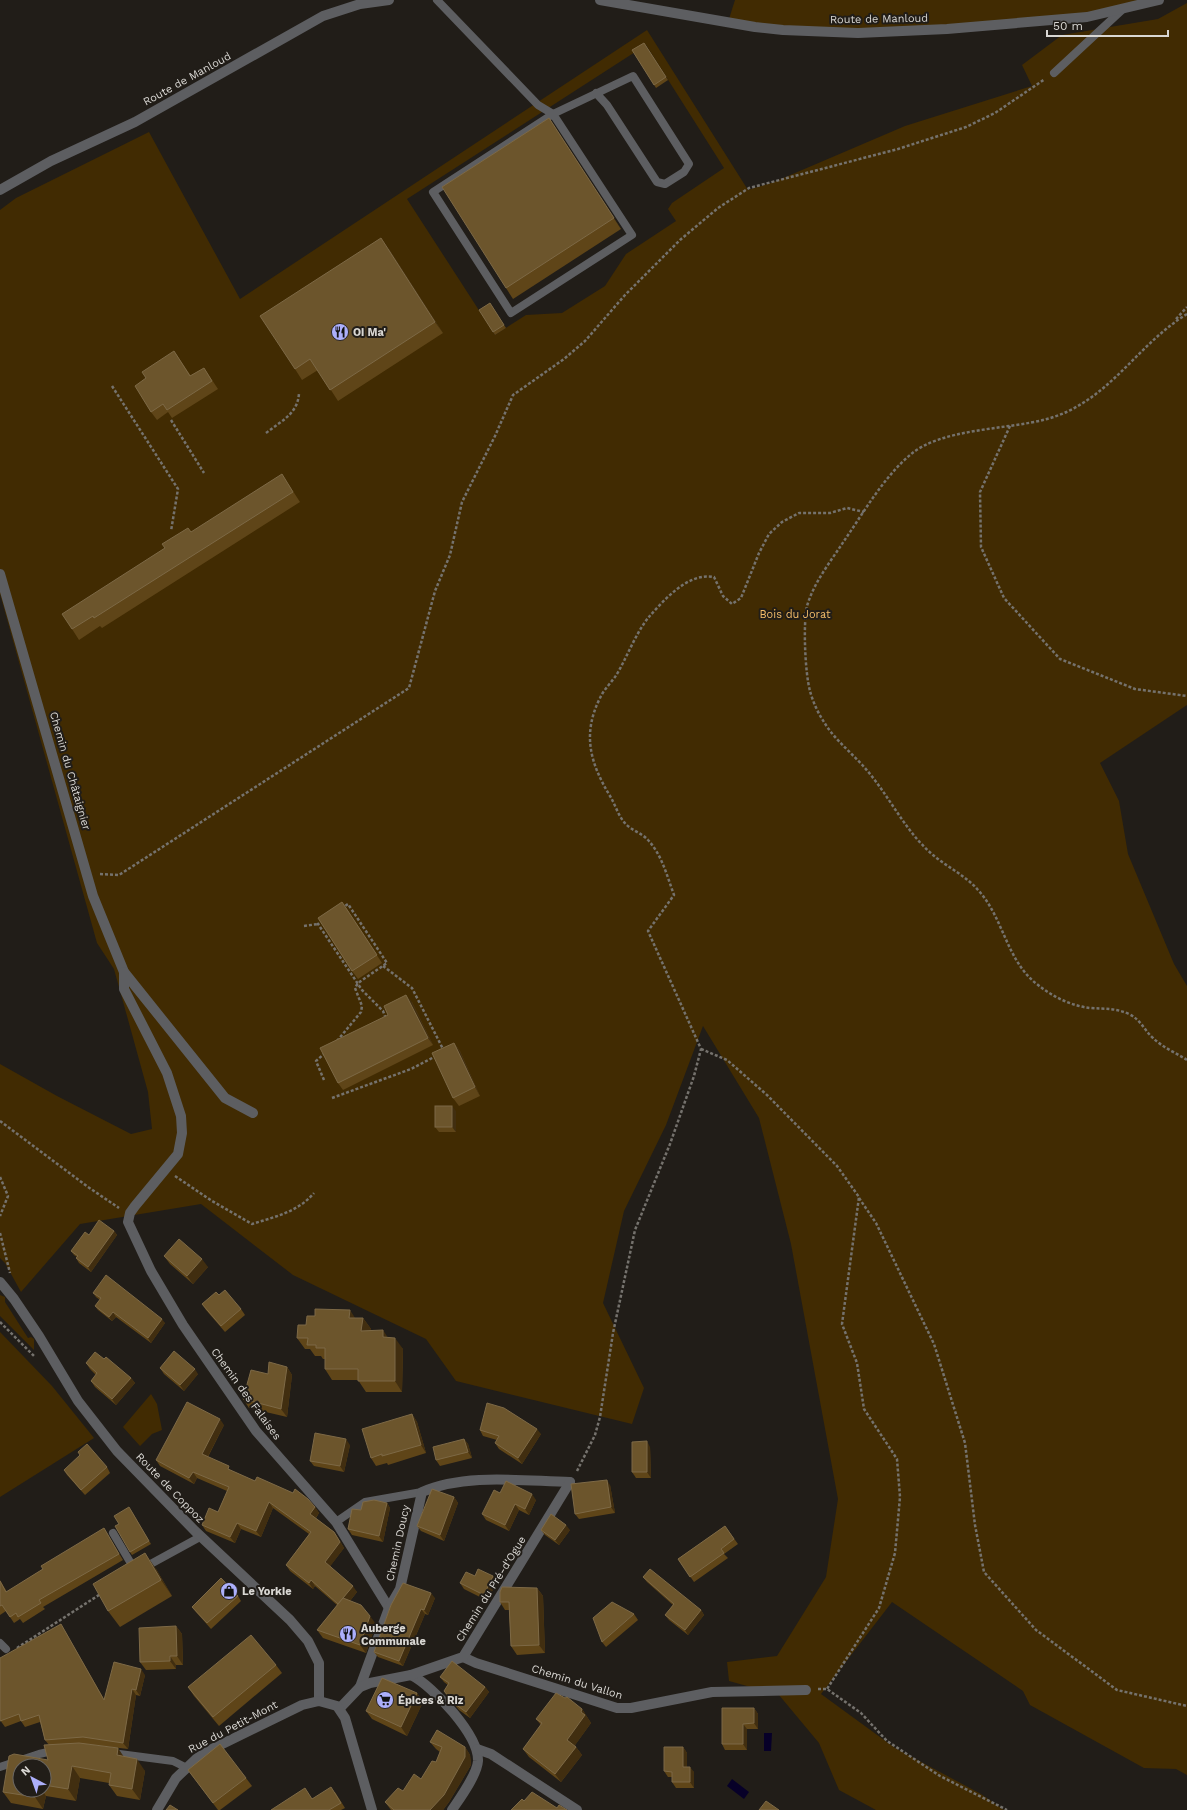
<svg xmlns="http://www.w3.org/2000/svg" width="1187" height="1810" font-family="'Work Sans',sans-serif">
	<style>
		.green { fill: #412b02; fill-rule: evenodd }
		.water { fill: #070028 }
		.lines { fill: none; stroke-linecap: round; stroke-linejoin: round }
		.path { stroke: #75726d; stroke-width: 2.5; stroke-dasharray: 3 2; stroke-linecap: butt }
		.lane { stroke: #5d5e61; stroke-width: 8 }
		.street { stroke: #5d5e61; stroke-width: 10 }
		.wall { fill: #5f4518; fill-rule: evenodd }
		.shaded-wall { fill: #412e10 }
		.building { fill: #6c552c; stroke: #7d6946 }
		.labels { text-anchor: middle; dominant-baseline: central; stroke-width: 4; stroke-linejoin: round; paint-order: stroke }
		.street-label { font-size: 11px; fill: #d9d7d3; stroke: #211d18 }
		.poi-label { font-size: 11px; font-weight: bold; fill: #d9d7d3; stroke: #211d18; text-anchor: start }
		.park-label { font-size: 11px; fill: #f3bc69; stroke: #211d18 }
	</style>
	<rect width="100%" height="100%" fill="#211d18"/>
	<g class="green">
		<polygon points="735,0 1159,0 1087,17 858,33 728,22"/>
		<path d="M1187 3V705L1100 763 1119 801 1128 854 1174 964 1187 986V1775L1176 1769 1144 1768 1030 1705 1023 1691 892 1602 821 1694 895 1748 981 1794 1004 1810H876L839 1790 819 1743 779 1695 729 1681 727 1662 777 1656 826 1577 838 1499 791 1244 759 1118 703 1026 666 1125 624 1211 603 1303 644 1388 632 1424 456 1381 426 1339 293 1275 201 1204 80 1224 21 1292 5 1263 0 1258V1064L57 1096 131 1134 152 1129 148 1092 114 969 97 943 0 594V210L16 198 149 132 240 299 647 30 748 190 774 182 905 126 1032 86 1022 65 1062 35 1158 19ZM646 45 724 168 672 203 668 209 676 221 626 254 605 286 562 313 526 315 495 335 407 199Z"/>
		<polygon points="0,1295 5,1297 5,1302 28,1338 31,1337 34,1339 34,1350 0,1316"/>
		<polygon points="0,1332 52,1386 94,1438 0,1497"/>
		<polygon points="151,1394 157,1404 162,1430 152,1434 140,1446 123,1427"/>
	</g>
	<g class="water">
		<polygon points="764,1733 772,1733 771,1751 764,1751"/>
		<polygon points="732,1779 749,1792 744,1799 727,1786"/>
	</g>
	<g class="lines">
		<g class="path">
			<path d="M1187 314C1136 345 1109 402 1047 419 1006 430 941 428 910 455 883 478 864 512 844 541 831 561 814 582 807 606 803 623 805 673 810 691 813 702 818 713 824 722 836 742 856 756 870 774 892 801 906 832 933 855 947 867 965 875 978 890 1004 918 1006 961 1038 985 1053 997 1072 1006 1090 1008 1105 1009 1116 1008 1129 1014 1141 1020 1144 1030 1153 1038 1162 1047 1176 1053 1187 1060"/>
			<polyline points="1176,319 1187,307"/>
			<polyline points="112,386 178,489 171,531"/>
			<polyline points="171,420 204,473"/>
			<polyline points="1010,426 980,492 981,547 1004,598 1060,659 1135,689 1187,696"/>
			<path d="M266 433C281 421 298 414 299 393"/>
			<polyline points="100,874 119,875 409,688 435,591 450,555 462,502 495,436 513,395 564,359 585,341 625,295 680,240 718,208 749,188 898,149 966,127 995,113 1045,79"/>
			<polyline points="323,920 318,924 362,990 383,1011 386,1019"/>
			<polyline points="304,926 318,924"/>
			<polyline points="383,966 412,988 444,1051"/>
			<polyline points="337,1041 361,1012 362,1006 355,988 358,983 387,963 348,904 342,908"/>
			<polyline points="701,1049 727,1060 767,1095 837,1166 859,1197 842,1324 857,1363 864,1409 897,1459 900,1497 895,1553 879,1608 827,1689"/>
			<polyline points="324,1080 316,1061 325,1053"/>
			<polyline points="332,1098 411,1069 436,1056"/>
			<polyline points="0,1121 88,1187 119,1208"/>
			<path d="M175 1176 212 1201 252 1224C274 1217 298 1212 314 1193"/>
			<polyline points="0,1177 8,1196 0,1216"/>
			<polyline points="859,1198 876,1223 934,1344 965,1443 975,1525 984,1572 1036,1630 1117,1690 1187,1706"/>
			<polyline points="0,1233 10,1273"/>
			<polyline points="0,1322 35,1357"/>
			<path d="M577 1471 595 1435 600 1417 613 1333 635 1230 670 1144 694 1076 701 1049 648 931 674 895C667 876 662 855 648 840 642 833 630 830 624 822 618 815 615 804 610 796 590 763 582 734 600 698 604 689 612 682 617 674 628 655 635 635 648 618 664 600 688 572 714 577L723 596 732 604 741 598 759 553 769 534 782 522 799 513H830L847 508 864 512"/>
			<polyline points="17,1648 102,1593"/>
			<polyline points="818,1689 827,1689 861,1713 887,1741 940,1776 1007,1810"/>
		</g>
		<g class="lane">
			<polyline points="437,0 538,105 553,114 632,235 511,313 433,192 553,114 633,76 689,164 684,172 665,184 657,182 607,105 596,93"/>
			<polyline points="1054,73 1123,9"/>
			<polyline points="336,1522 365,1502 422,1492"/>
			<polyline points="113,1533 136,1572 200,1537"/>
			<polyline points="0,1643 6,1649"/>
			<polyline points="112,1753 173,1761 185,1767"/>
			<polyline points="0,1767 39,1754 57,1750"/>
		</g>
		<g class="street">
			<polyline points="600,0 755,27 783,30 858,33 947,29 1087,17 1159,0"/>
			<polyline points="0,190 51,161 135,122 323,16 360,4 389,0"/>
			<polyline points="0,574 93,896 124,972 225,1098 253,1113"/>
			<polyline points="124,972 124,989 167,1073 181,1116 182,1133 178,1154 135,1206 130,1213 128,1222 151,1271 183,1325 256,1431 336,1522 389,1608"/>
			<polyline points="0,1282 14,1299 39,1336 78,1401 117,1451 195,1531 290,1620 308,1641 319,1663 319,1701"/>
			<polyline points="463,1657 476,1663 617,1708 631,1708 712,1692 806,1690"/>
			<path d="M411 1675C433 1686 479 1735 478 1761 477 1775 460 1798 452 1810"/>
			<path d="M360 1687 389 1608 400 1589 422 1492C465 1473 523 1481 570 1482"/>
			<polyline points="340,1708 360,1687 370,1683 411,1675 463,1657 570,1482"/>
			<polyline points="477,1749 491,1754 577,1810"/>
			<polyline points="157,1810 176,1778 196,1759 210,1750 302,1705 319,1701 337,1706 345,1718 372,1810"/>
		</g>
	</g>
	<g class="wall">
		<polygon points="644,43 668,80 656,88 632,50"/>
		<polygon points="549,118 621,229 513,299 506,288"/>
		<polygon points="389,249 443,333 338,401 318,370 302,380 295,369"/>
		<polygon points="490,303 506,328 495,335 479,310"/>
		<polygon points="174,351 191,376 204,368 218,389 172,418 168,412 157,420 151,412 146,378"/>
		<polygon points="289,485 300,502 102,628 100,626 79,640 72,629 191,532"/>
		<polygon points="342,902 382,963 358,979 352,971"/>
		<polygon points="412,1002 433,1045 343,1090 338,1083 388,1015"/>
		<polygon points="454,1043 460,1051 480,1096 459,1106 453,1098"/>
		<polygon points="456,1111 456,1132 439,1132 435,1127"/>
		<polygon points="114,1231 117,1235 91,1272 79,1263 76,1258 77,1257 74,1255 71,1251 89,1235"/>
		<polygon points="164,1256 208,1267 193,1284 170,1264"/>
		<polygon points="93,1293 165,1323 151,1343 116,1317 112,1321 98,1310 95,1306 100,1300 96,1297"/>
		<polygon points="219,1295 241,1309 245,1315 225,1332 206,1310 202,1304"/>
		<polygon points="355,1318 363,1318 371,1329 370,1331 387,1337 403,1349 402,1392 366,1392 358,1380 332,1380 325,1369 325,1359 323,1359 321,1356 315,1356 310,1349 305,1349 297,1338 306,1325"/>
		<polygon points="86,1363 131,1378 135,1383 116,1405 95,1387 91,1381 96,1375 90,1369"/>
		<polygon points="287,1367 292,1375 287,1417 249,1408 243,1399 268,1374"/>
		<polygon points="160,1368 198,1374 184,1391 164,1374"/>
		<polygon points="412,1414 417,1422 426,1453 388,1465 387,1463 376,1466 371,1458"/>
		<polygon points="224,1425 208,1457 232,1471 315,1507 319,1513 316,1518 334,1532 338,1538 344,1548 330,1566 357,1592 350,1601 376,1624 366,1653 323,1638 317,1630 337,1605 315,1586 313,1589 290,1571 286,1565 309,1534 273,1508 261,1537 241,1529 235,1543 206,1531 202,1525 218,1512 227,1491 197,1478 194,1484 160,1466 156,1460"/>
		<polygon points="480,1430 541,1434 522,1464 499,1449 495,1443 497,1440 483,1436"/>
		<polygon points="464,1439 468,1444 472,1458 440,1466 436,1460"/>
		<polygon points="350,1445 344,1472 314,1466 310,1461"/>
		<polygon points="650,1447 651,1478 636,1478 632,1472"/>
		<polygon points="107,1467 110,1473 85,1495 67,1475 64,1470"/>
		<polygon points="610,1485 615,1513 579,1519 575,1514"/>
		<polygon points="500,1493 536,1500 529,1515 519,1510 509,1531 486,1520 482,1514"/>
		<polygon points="454,1497 458,1503 444,1541 421,1531 417,1526"/>
		<polygon points="387,1503 390,1508 383,1542 352,1535 348,1529 361,1510"/>
		<polygon points="131,1510 151,1544 132,1555 130,1552 119,1524"/>
		<polygon points="725,1526 738,1544 724,1554 728,1558 694,1582 678,1559"/>
		<polygon points="104,1528 108,1535 123,1560 43,1607 45,1609 23,1623 20,1619 14,1623 6,1611 0,1615 0,1580 7,1592 43,1569"/>
		<polygon points="541,1530 570,1530 559,1545 545,1535"/>
		<polygon points="156,1569 172,1596 120,1627 108,1611"/>
		<polygon points="475,1576 493,1576 496,1582 488,1601 464,1589 460,1583"/>
		<polygon points="643,1577 701,1610 704,1615 688,1635 669,1620 665,1615 673,1605 647,1582"/>
		<polygon points="537,1588 543,1596 545,1653 517,1655 511,1646 509,1610 505,1610 500,1602"/>
		<polygon points="238,1596 241,1601 211,1629 196,1612 192,1607"/>
		<polygon points="435,1598 428,1615 425,1614 403,1666 378,1657 374,1652 391,1605"/>
		<polygon points="634,1614 638,1620 606,1647 602,1642"/>
		<polygon points="176,1626 182,1634 183,1665 176,1665 176,1669 146,1670 140,1662"/>
		<path d="M65 1631 104 1699 145 1675 140 1696 136 1695 128 1749 85 1744 124 1757 145 1771 140 1800 117 1796 109 1785V1783L80 1778 76 1801 46 1796 43 1809 11 1803 3 1792 48 1760 49 1745 45 1740 40 1722 25 1727 21 1721 5 1727 0 1720ZM44 1766V1790H20Z"/>
		<polygon points="276,1665 282,1673 219,1726 194,1696 188,1687"/>
		<polygon points="440,1677 485,1687 489,1692 470,1718 459,1710 448,1697 444,1691 448,1685 444,1682"/>
		<polygon points="417,1693 423,1702 407,1736 372,1719 366,1711"/>
		<polygon points="754,1708 758,1714 758,1729 747,1729 747,1750 725,1750 722,1744"/>
		<polygon points="582,1709 591,1723 575,1745 576,1747 582,1755 561,1782 529,1757 523,1749 541,1725 536,1719"/>
		<polygon points="430,1742 465,1747 470,1755 471,1765 449,1802 443,1810 391,1810 385,1802 421,1779 436,1762 440,1752 436,1749"/>
		<polygon points="683,1747 687,1753 687,1767 694,1772 694,1788 676,1788 672,1782 672,1777 668,1777 664,1771"/>
		<polygon points="188,1770 246,1778 252,1786 220,1810 218,1810"/>
		<polygon points="335,1792 345,1808 341,1810 271,1810"/>
	</g>
	<g class="shaded-wall">
		<polygon points="549,118 556,129 621,229 614,218"/>
		<polygon points="381,238 389,249 443,333 435,322"/>
		<polygon points="406,995 412,1002 433,1045 428,1038"/>
		<polygon points="454,1043 460,1051 480,1096 475,1087"/>
		<polygon points="452,1106 456,1111 456,1132 452,1127"/>
		<polygon points="114,1231 117,1235 91,1272 88,1267"/>
		<polygon points="202,1259 208,1267 193,1284 187,1276"/>
		<polygon points="350,1310 357,1321 349,1318"/>
		<polygon points="113,1312 116,1317 112,1321 109,1317"/>
		<polygon points="363,1318 371,1329 369,1342 361,1331"/>
		<polygon points="162,1319 165,1323 151,1343 148,1338"/>
		<polygon points="383,1330 390,1341 383,1337"/>
		<polygon points="395,1338 403,1349 402,1392 395,1381"/>
		<polygon points="287,1367 292,1375 287,1417 281,1409"/>
		<polygon points="195,1369 198,1374 184,1391 180,1385"/>
		<polygon points="131,1378 135,1383 116,1405 112,1399"/>
		<polygon points="412,1414 417,1422 426,1453 421,1445"/>
		<polygon points="220,1419 224,1425 206,1460 202,1454"/>
		<polygon points="537,1429 541,1434 522,1464 518,1458"/>
		<polygon points="346,1439 350,1445 344,1472 340,1466"/>
		<polygon points="464,1439 468,1444 472,1458 468,1452"/>
		<polygon points="647,1441 650,1447 651,1478 647,1472"/>
		<polygon points="193,1472 197,1478 194,1484 189,1478"/>
		<polygon points="607,1480 610,1485 615,1513 611,1507"/>
		<polygon points="532,1494 536,1500 529,1515 525,1509"/>
		<polygon points="454,1497 458,1503 444,1541 440,1535"/>
		<polygon points="269,1502 273,1508 261,1537 256,1531"/>
		<polygon points="387,1503 390,1508 383,1542 379,1536"/>
		<polygon points="515,1504 519,1510 509,1531 505,1525"/>
		<polygon points="315,1507 319,1513 314,1520 310,1514"/>
		<polygon points="237,1523 241,1529 235,1543 230,1537"/>
		<polygon points="566,1525 570,1530 559,1545 555,1540"/>
		<polygon points="334,1532 344,1548 329,1568 325,1562"/>
		<polygon points="145,1553 156,1569 172,1596 161,1580"/>
		<polygon points="493,1576 496,1582 488,1601 484,1595"/>
		<polygon points="311,1580 315,1586 313,1589 309,1583"/>
		<polygon points="353,1586 357,1592 343,1610 338,1604"/>
		<polygon points="537,1588 543,1596 545,1653 539,1645"/>
		<polygon points="431,1593 435,1598 428,1615 424,1610"/>
		<polygon points="421,1609 425,1614 403,1666 399,1661"/>
		<polygon points="701,1610 704,1615 688,1635 685,1630"/>
		<polygon points="370,1616 376,1624 366,1653 360,1645"/>
		<polygon points="61,1624 65,1631 108,1706 104,1700"/>
		<polygon points="176,1626 182,1634 183,1665 177,1656"/>
		<polygon points="170,1656 176,1665 176,1669 170,1661"/>
		<polygon points="141,1669 145,1675 140,1696 136,1690"/>
		<polygon points="485,1687 489,1692 470,1718 466,1712"/>
		<polygon points="132,1689 136,1695 128,1749 123,1743"/>
		<polygon points="417,1693 423,1702 407,1736 401,1727"/>
		<polygon points="754,1708 758,1714 758,1729 754,1723"/>
		<polygon points="582,1709 591,1723 573,1748 567,1740 581,1712"/>
		<polygon points="743,1724 747,1729 747,1750 743,1744"/>
		<polygon points="465,1747 470,1755 471,1765 449,1802 443,1810 430,1810"/>
		<polygon points="576,1747 582,1755 561,1782 555,1774"/>
		<polygon points="683,1747 687,1753 687,1772 683,1767"/>
		<polygon points="118,1748 126,1760 117,1755"/>
		<polygon points="137,1759 145,1771 140,1800 132,1789"/>
		<polygon points="72,1766 80,1778 76,1801 68,1789"/>
		<polygon points="690,1767 694,1772 694,1788 690,1782"/>
		<polygon points="36,1790 42,1790 46,1796 43,1809 35,1797"/>
	</g>
	<g class="building">
		<polygon points="644,43 666,77 654,85 632,50"/>
		<polygon points="549,118 614,218 506,288 442,187"/>
		<polygon points="381,238 435,322 330,390 310,359 295,369 260,316"/>
		<polygon points="490,303 504,325 493,332 479,310"/>
		<polygon points="174,351 190,376 204,368 212,381 167,410 163,404 151,412 135,386 146,378 142,372"/>
		<polygon points="282,474 293,492 94,618 93,616 72,629 62,614 165,548 162,544 188,528 191,532"/>
		<polygon points="342,902 377,955 352,971 318,918"/>
		<polygon points="406,995 428,1038 338,1083 320,1048 388,1015 384,1006"/>
		<polygon points="454,1043 475,1087 453,1098 432,1053"/>
		<rect x="435" y="1106" width="17" height="21"/>
		<polygon points="99,1220 114,1231 88,1267 76,1258 78,1256 71,1251 85,1232 89,1235"/>
		<polygon points="179,1239 202,1259 187,1276 164,1256"/>
		<polygon points="106,1275 162,1319 148,1338 113,1312 109,1317 95,1306 101,1298 93,1293"/>
		<polygon points="225,1290 241,1309 221,1326 202,1304 216,1292 219,1295"/>
		<polygon points="315,1309 350,1310 349,1318 363,1318 361,1331 383,1330 383,1337 395,1338 395,1381 358,1381 358,1369 325,1369 325,1348 316,1348 316,1345 307,1345 308,1338 297,1338 298,1325 306,1325 307,1316 315,1316"/>
		<polygon points="174,1351 195,1369 180,1385 160,1368"/>
		<polygon points="95,1352 104,1359 106,1357 131,1378 112,1399 91,1381 97,1373 86,1363"/>
		<polygon points="269,1362 287,1367 281,1409 243,1399 251,1370 268,1374"/>
		<polygon points="187,1402 220,1419 202,1454 229,1466 228,1469 255,1481 257,1477 293,1493 295,1489 308,1499 315,1507 310,1514 334,1532 340,1542 325,1562 353,1586 338,1604 311,1580 309,1583 286,1565 311,1532 269,1502 256,1531 237,1523 230,1537 202,1525 209,1508 218,1512 229,1487 193,1472 189,1478 156,1460"/>
		<polygon points="487,1403 504,1408 537,1429 518,1458 495,1443 499,1436 480,1430"/>
		<polygon points="412,1414 421,1445 382,1456 382,1454 371,1458 362,1429"/>
		<polygon points="315,1433 346,1439 340,1466 310,1461"/>
		<polygon points="464,1439 468,1452 436,1460 433,1447"/>
		<polygon points="647,1441 647,1472 632,1472 632,1442"/>
		<polygon points="87,1444 107,1467 81,1490 64,1470 80,1455 78,1452"/>
		<polygon points="607,1480 611,1507 575,1514 571,1484"/>
		<polygon points="506,1481 532,1494 525,1509 515,1504 505,1525 482,1514 494,1490 500,1493"/>
		<polygon points="432,1489 454,1497 440,1535 417,1526"/>
		<polygon points="374,1500 387,1503 379,1536 348,1529 352,1509 361,1510 363,1502"/>
		<polygon points="129,1507 149,1541 130,1552 115,1526 119,1524 114,1516"/>
		<polygon points="551,1514 566,1525 555,1540 541,1530"/>
		<polygon points="725,1526 734,1539 721,1549 724,1553 690,1577 678,1559"/>
		<polygon points="104,1528 119,1554 39,1600 41,1603 18,1617 16,1613 10,1617 2,1605 0,1606 0,1581 6,1592 43,1569 41,1566"/>
		<polygon points="145,1553 161,1580 108,1611 93,1584"/>
		<polygon points="478,1569 493,1576 484,1595 460,1583 466,1572 475,1576"/>
		<polygon points="650,1569 701,1610 685,1630 665,1615 674,1604 643,1577"/>
		<polygon points="221,1578 238,1596 207,1623 192,1607"/>
		<polygon points="403,1583 431,1593 424,1610 421,1609 399,1661 374,1652 391,1605"/>
		<polygon points="502,1587 537,1588 539,1645 511,1646 509,1602 500,1602 500,1592"/>
		<polygon points="343,1598 361,1605 370,1616 360,1645 317,1630"/>
		<polygon points="612,1602 634,1614 602,1642 593,1618"/>
		<polygon points="61,1624 104,1700 114,1662 141,1669 136,1690 132,1689 123,1743 83,1737 45,1740 39,1715 21,1721 19,1714 0,1721 0,1658"/>
		<polygon points="176,1626 177,1656 170,1656 170,1661 140,1662 139,1628"/>
		<polygon points="251,1635 276,1665 213,1717 188,1687"/>
		<polygon points="452,1661 485,1687 466,1712 455,1704 444,1691 449,1683 440,1677"/>
		<polygon points="382,1678 417,1693 401,1727 366,1711"/>
		<polygon points="556,1693 565,1698 567,1697 582,1709 581,1712 585,1715 567,1740 576,1747 555,1774 523,1749 542,1723 536,1719"/>
		<polygon points="722,1708 754,1708 754,1723 743,1724 743,1744 722,1744"/>
		<polygon points="437,1730 465,1747 465,1757 444,1795 430,1810 394,1810 385,1802 398,1788 403,1791 414,1774 421,1779 432,1761 436,1762 442,1747 430,1742"/>
		<polygon points="79,1743 118,1748 117,1755 137,1759 132,1789 109,1785 111,1773 72,1766 68,1789 44,1785 44,1766 20,1766 20,1790 36,1790 35,1797 3,1792 9,1756 14,1754 48,1760 44,1745"/>
		<polygon points="220,1744 246,1778 213,1803 188,1770"/>
		<polygon points="664,1747 683,1747 683,1767 690,1767 690,1782 672,1782 672,1772 664,1771"/>
		<polygon points="331,1787 341,1803 329,1810 271,1810 305,1788 312,1799"/>
		<polygon points="532,1792 557,1808 559,1805 567,1810 511,1810 522,1799 524,1801"/>
		<polygon points="766,1801 779,1810 759,1810"/>
		<polygon points="170,1805 178,1810 166,1810"/>
	</g>
	<defs>
		<g id="restaurant-disc" transform="scale(0.9)"><circle r="9.5" fill="#acaffb" stroke="#211d18"/><path d="M-5-6h1v4h1v-4h1v4h1v-4h1v5L-1.5 .5V6h-2V.5L-5-1ZM5-6V6H3V1.5H1.5Q1.5-4 5-6Z" fill="#111"/></g>
		<g id="shop-disc" transform="scale(0.9)"><circle r="9.5" fill="#acaffb" stroke="#211d18"/><path d="M-5-2.5h2.3a2.7 3.5 0 0 1 5.4 0H5L5.5 6h-11ZM-1.5-2.5h3a1.5 2.3 0 0 0-3 0Z" fill="#111"/></g>
		<g id="supermarket-disc" transform="scale(0.9)"><circle r="9.5" fill="#acaffb" stroke="#211d18"/><path d="M-6-5.5h2.5l.6 2H6L4.5 2H-2.5L-4.4-4H-6ZM-1.5 3.2a1.3 1.3 0 1 0 .1 0ZM3 3.2a1.3 1.3 0 1 0 .1 0Z" fill="#111"/></g>
	</defs>
	<g fill-rule="evenodd">
		<use href="#restaurant-disc" x="340" y="332"/>
		<use href="#shop-disc" x="229" y="1591"/>
		<use href="#restaurant-disc" x="348" y="1634"/>
		<use href="#supermarket-disc" x="385" y="1700"/>
	</g>
	<g class="labels">
		<g class="street-label">
			<text transform="translate(879 19) rotate(-1)">Route de Manloud</text>
			<text transform="translate(187 79) rotate(-29)">Route de Manloud</text>
			<text transform="translate(70 771) rotate(74)">Chemin du Châtaignier</text>
			<text transform="translate(246 1394) rotate(54)">Chemin des Falaises</text>
			<text transform="translate(170 1488) rotate(46)">Route de Coppoz</text>
			<text transform="translate(398 1543) rotate(-78)">Chemin Doucy</text>
			<text transform="translate(491 1589) rotate(-58)">Chemin du Pré-d'Ogue</text>
			<text transform="translate(577 1682) rotate(17)">Chemin du Vallon</text>
			<text transform="translate(233 1727) rotate(-28)">Rue du Petit-Mont</text>
		</g>
		<g class="poi-label">
			<text x="353" y="332">Oi Ma'</text>
			<text x="242" y="1591">Le Yorkie</text>
			<text x="361" y="1628">Auberge<tspan x="361" dy="13">Communale</tspan></text>
			<text x="398" y="1700">Épices &amp; Riz</text>
		</g>
		<g class="park-label">
			<text x="795" y="614">Bois du Jorat</text>
		</g>
	</g>
	<g transform="translate(32 1778) rotate(319)"><circle r="19" fill="#211d18" stroke="#6b6763"/>
	<path d="M0-3L7 15L0 10L-7 15Z" fill="#acaffb"/>
	<text y="-6" font-size="11" font-weight="bold" text-anchor="middle" fill="#d9d7d3">N</text>
	</g>
	<path d="M1047 30v6h121v-6" fill="none" stroke="#d9d7d3" stroke-width="2"/>
	<text x="1053" y="30" font-size="12" fill="#d9d7d3" stroke="#211d18" stroke-width="3" paint-order="stroke">50 m</text>
</svg>
